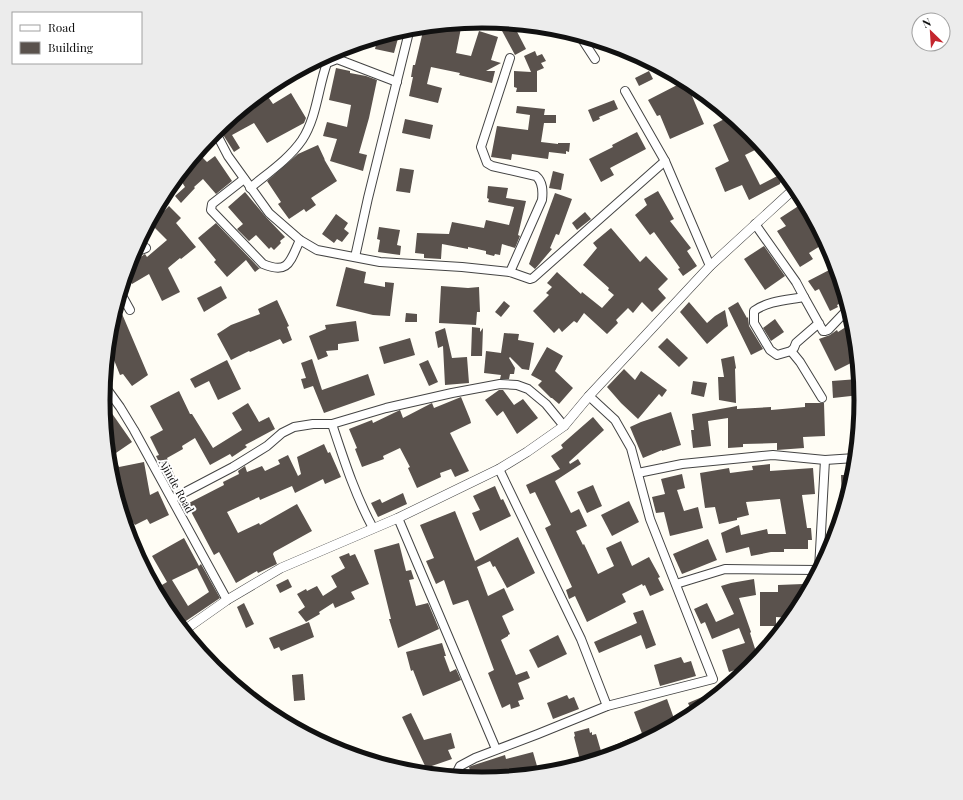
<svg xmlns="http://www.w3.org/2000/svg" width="963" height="800" font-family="'Playfair Display',serif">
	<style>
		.building { fill: #5a524d; fill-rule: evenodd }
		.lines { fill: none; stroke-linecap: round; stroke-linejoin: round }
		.minor-casing { stroke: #444; stroke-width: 10 }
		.tertiary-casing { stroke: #444; stroke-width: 10 }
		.minor { stroke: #fff; stroke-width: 8 }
		.tertiary { stroke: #fff; stroke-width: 9 }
		.labels { text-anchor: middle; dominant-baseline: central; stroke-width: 4; stroke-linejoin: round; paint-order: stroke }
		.street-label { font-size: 11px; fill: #111; stroke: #fff }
		.rim { fill: none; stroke: #111; stroke-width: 5 }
	</style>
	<rect width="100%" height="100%" fill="#fffdf5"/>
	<g class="building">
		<polygon points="462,23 456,53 471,56 479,31 498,37 491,60 501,63 486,71 495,71 492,83 459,75 460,73 431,67 427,84 442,88 438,103 409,96 413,77 411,77 413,65 415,65 424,27"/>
		<polygon points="513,24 526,49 515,55 501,29"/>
		<polygon points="400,31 394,53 375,49 378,37"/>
		<polygon points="535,51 537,56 542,54 546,61 541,63 544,68 537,71 537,92 516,92 517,88 514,87 514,71 531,72 524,56"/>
		<polygon points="336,68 350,71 350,73 366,76 377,80 369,118 359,153 367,155 363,171 330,161 337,139 323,136 327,122 347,127 351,105 329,100"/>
		<polygon points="649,71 653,79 639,86 635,78"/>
		<polygon points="685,81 700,92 692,96 704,124 670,139 660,115 657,116 648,100"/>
		<polygon points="264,91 273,104 291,93 306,118 304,123 267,143 254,123 232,135 240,148 234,152 222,133 224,132 221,126"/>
		<polygon points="614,100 618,109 599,117 600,119 593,122 588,110"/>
		<polygon points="517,106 545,109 544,115 556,115 556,123 544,123 541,142 558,144 558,143 570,143 569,152 566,151 566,154 549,152 548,159 512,154 511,160 491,157 497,126 528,130 530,115 516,113"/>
		<polygon points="730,116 750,132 761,147 745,155 760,185 783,173 787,178 780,183 780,184 749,200 742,185 725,192 715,168 729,161 713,125"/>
		<polygon points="405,119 433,125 430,139 402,133"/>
		<polygon points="637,132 646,149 610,168 614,175 601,182 589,159 613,147 612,145"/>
		<polygon points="318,145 325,160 324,159 337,181 311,198 316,205 306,212 304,209 289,219 278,204 281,202 267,181 298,154"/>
		<polygon points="197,152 207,162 215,156 232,181 216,194 203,179 194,187 195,188 181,203 175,196 185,187 178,176"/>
		<polygon points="400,168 414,170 410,193 396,191"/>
		<polygon points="553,171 564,174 561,190 549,188"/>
		<polygon points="488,186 508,188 506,198 526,201 518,235 520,236 515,248 502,244 500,255 495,254 494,256 486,254 486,251 468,247 468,249 442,244 441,259 424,258 424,254 415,253 417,233 449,234 452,222 484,228 486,220 509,225 514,207 488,202 489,199 487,198"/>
		<polygon points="658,191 674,219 670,221 691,248 687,251 697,266 683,276 678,269 680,268 654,232 650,235 635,215 647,205 644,199"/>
		<polygon points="245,192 265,216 285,237 280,241 281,243 274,250 271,247 269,249 256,235 249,241 237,229 243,224 228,207"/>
		<polygon points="555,193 572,199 559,235 556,234 550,248 552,249 535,269 529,264"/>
		<polygon points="800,205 825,243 809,253 813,259 800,267 777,231 786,226 780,218"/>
		<polygon points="169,206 181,218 176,223 196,247 181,259 180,258 168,268 180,292 162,301 149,274 132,284 126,274 128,265 145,254 147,257 167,240 149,222 153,214 157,218"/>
		<polygon points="585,212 591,219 577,230 572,223"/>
		<polygon points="336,214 348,223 344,229 349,233 342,242 337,239 334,243 322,234"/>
		<polygon points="216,223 259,268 260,268 255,272 246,260 227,277 214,262 216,260 198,238"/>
		<polygon points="379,227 400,230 397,245 401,246 400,255 378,252 380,240 377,239"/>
		<polygon points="611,228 640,262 646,256 668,279 658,289 666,298 652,312 642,302 633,313 628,308 616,320 618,323 607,334 584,313 577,323 574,321 562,332 559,328 554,333 533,311 549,295 546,293 552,287 547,283 557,272 581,294 582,292 602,308 614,295 608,290 609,288 583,265 597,248 593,243"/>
		<polygon points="764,246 785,276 765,290 744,259"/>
		<polygon points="346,267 366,272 364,283 385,287 385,282 394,283 390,316 373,315 336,306"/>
		<polygon points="835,267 844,297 841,298 843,302 837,305 838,307 830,311 819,289 815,291 808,281"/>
		<polygon points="221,286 227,298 204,312 197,298"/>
		<polygon points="441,286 468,288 479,287 480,312 477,312 476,325 439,323"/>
		<polygon points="277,300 289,326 287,327 292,340 283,344 280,339 250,352 249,351 231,360 217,334 231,325 260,314 258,309"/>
		<polygon points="504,301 510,306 501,317 495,312"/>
		<polygon points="117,302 148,375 132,386 123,374 120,375 114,360 109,362 107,357 107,351 111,350 108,343 110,326"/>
		<polygon points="689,302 707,323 715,316 725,310 728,326 724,329 707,344 680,312"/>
		<polygon points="738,302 747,318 748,317 749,326 763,349 751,355 728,308"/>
		<polygon points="406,313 417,314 417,322 405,322"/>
		<polygon points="775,319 784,332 771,341 763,328"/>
		<polygon points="356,321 359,341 338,344 338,350 326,351 328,356 318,360 309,336 326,329 325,325"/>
		<polygon points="852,323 857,360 835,371 819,339 830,335 837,330 838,332"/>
		<polygon points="472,327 480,328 480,332 483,328 482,356 471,356"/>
		<polygon points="445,328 452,358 467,357 469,383 445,385 443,346 438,348 435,332"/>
		<polygon points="504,333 519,334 518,340 534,343 529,370 522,369 510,357 509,358 515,368 514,374 510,374 509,379 500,379 501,375 484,373 486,351 501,353"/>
		<polygon points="410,338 415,355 384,364 379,347"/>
		<polygon points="667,338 688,358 679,367 658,347"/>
		<polygon points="547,347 563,356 555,371 573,388 559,404 552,398 551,398 538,385 542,381 531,375"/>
		<polygon points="734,356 736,368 735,369 736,403 719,400 718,377 724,377 721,359"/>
		<polygon points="312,359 322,390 368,374 375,395 324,413 313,386 304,389 301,379 306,378 301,363"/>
		<polygon points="227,360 241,389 218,400 209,381 195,388 190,379"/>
		<polygon points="428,360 438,382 429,386 419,364"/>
		<polygon points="624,369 635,380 641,371 667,390 662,397 659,394 638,419 621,403 607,387"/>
		<polygon points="858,379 860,395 833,398 832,381"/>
		<polygon points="693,381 707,383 704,397 691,394"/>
		<polygon points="499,390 503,390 514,405 523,399 538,418 517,434 503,411 497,416 485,400"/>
		<polygon points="179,391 190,414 192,414 213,448 242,430 232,413 248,403 259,422 269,417 275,429 245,445 247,447 232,457 230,454 210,465 195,438 182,446 183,449 167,458 175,477 168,480 156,456 159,455 150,437 163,430 150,406"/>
		<polygon points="461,397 470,419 471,423 450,433 469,471 455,477 451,469 440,473 441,477 417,488 408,468 410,467 400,448 383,456 384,459 362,467 355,449 357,448 349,429 372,420 373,423 400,410 403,418 430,404 432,403 434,408"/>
		<polygon points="805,403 824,403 825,436 803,437 804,448 777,450 777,443 743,444 743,447 728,448 728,418 708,421 711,446 693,448 691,430 694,430 692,414 737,406 737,409 771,407 771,410 805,407"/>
		<polygon points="111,412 132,442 113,455 119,467 144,462 150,495 158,491 169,515 150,524 147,519 135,525 132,521 125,524 110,474 104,417"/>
		<polygon points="671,412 681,445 662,451 662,450 643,458 630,427 641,422"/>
		<polygon points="593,417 604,430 569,462 570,464 578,459 581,464 555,481 571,513 579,509 587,526 576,531 583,545 584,544 598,574 614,566 606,548 621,541 632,566 649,557 660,577 658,578 664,590 650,596 645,585 643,586 642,584 622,594 626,602 587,622 575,596 569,599 566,590 572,587 545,528 551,525 535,492 530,494 526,485 560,469 551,456 563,448 561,445"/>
		<polygon points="324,444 328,453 330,452 341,477 325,484 323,479 295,493 292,486 260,500 259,497 227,512 238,533 259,523 260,525 297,504 312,531 274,552 273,554 277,564 258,573 257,571 236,583 219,552 214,555 187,504 224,485 223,482 239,474 238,471 245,466 247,472 262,466 265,471 280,464 278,460 288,455 298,476 301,474 297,457"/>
		<polygon points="770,464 770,471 813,468 815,494 802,495 807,528 811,528 812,540 808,540 808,549 784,549 784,552 771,552 751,556 749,547 726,553 721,533 739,525 741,535 767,529 768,534 786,534 780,499 746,502 749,515 737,518 737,520 719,524 715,507 705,508 700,473 729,468 730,473 753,470 752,466"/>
		<polygon points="682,474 685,488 677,490 684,511 698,507 703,528 670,536 664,512 656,513 652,497 665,494 661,479"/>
		<polygon points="841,475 853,475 843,507 842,507"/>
		<polygon points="593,485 602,506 587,513 577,492"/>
		<polygon points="495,486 501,500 503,499 511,516 480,531 472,513 480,510 473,496"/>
		<polygon points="403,493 407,504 378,517 371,503 380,499 382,503"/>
		<polygon points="629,501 639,522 612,536 601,515"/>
		<polygon points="455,511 475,561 518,537 535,573 507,588 495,566 493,567 490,561 477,567 488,596 504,588 514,610 502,616 510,634 508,635 508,636 501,640 516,675 527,671 530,678 518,683 524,699 518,701 520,706 511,709 510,704 502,708 488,673 494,670 468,600 453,605 444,580 436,584 426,561 434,558 420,525"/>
		<path d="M184 538 199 566 201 564 220 598 180 625 175 618H173L166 610 155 589 167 582 152 556ZM197 568 209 592 188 606 172 580Z"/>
		<polygon points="708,539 717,560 682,574 673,554"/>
		<polygon points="399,543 406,571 411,570 414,579 409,580 416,606 428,603 439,629 398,648 389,619 391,619 374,550"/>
		<polygon points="349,553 350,556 355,554 369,584 351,592 355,599 335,608 333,603 319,612 320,614 306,622 298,612 305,607 297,594 306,589 307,591 317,586 323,596 337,587 331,576 345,568 339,557"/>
		<polygon points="288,579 292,587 280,593 276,585"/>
		<polygon points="754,579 756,595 739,598 751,632 750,633 758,658 753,664 729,672 722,650 745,643 739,628 712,639 705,622 701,624 694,609 707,603 716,622 734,614 721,586 731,583"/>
		<polygon points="803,584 804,597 796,611 791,618 776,617 776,626 760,626 760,592 778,592 778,585"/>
		<polygon points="244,603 254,624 246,628 237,607"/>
		<polygon points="643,610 656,645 646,649 641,635 599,653 594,642 637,623 633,613"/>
		<polygon points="309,622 314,637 281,651 279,647 274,649 269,638"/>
		<polygon points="558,635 567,654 538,668 529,650"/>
		<polygon points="442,643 446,656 444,656 450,672 456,669 461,680 423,696 413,670 411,671 406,652"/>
		<polygon points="681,657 684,663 691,661 696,676 660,686 654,665"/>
		<polygon points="303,674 305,700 294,701 292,675"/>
		<polygon points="721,689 722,690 693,714 688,703"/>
		<polygon points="567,695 569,699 574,697 579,709 553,719 547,703"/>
		<polygon points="667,699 676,724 653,736 644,739 634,712"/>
		<polygon points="411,713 424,740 451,733 455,748 448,750 452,759 426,768 402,717"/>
		<polygon points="589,728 590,733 592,732 592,735 596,734 601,751 631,738 634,746 626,750 581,764 574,737 575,736 574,732"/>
		<polygon points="533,752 539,773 481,779 472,778 469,767 471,766 505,755 506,759"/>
	</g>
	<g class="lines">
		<g class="minor-casing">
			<g id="minor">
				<polyline points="580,36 595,59"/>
				<path d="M510 58 481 147 487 163 492 166 536 176C543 182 543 191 542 200L510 272"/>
				<polyline points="625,91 665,161 710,266"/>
				<polyline points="215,131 228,156 269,213 300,240 317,250 380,262 462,267 510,272 530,279 533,278 665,161"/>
				<path d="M244 179 212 204 211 210 263 264C289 275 290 261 300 240"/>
				<path d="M250 188C268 173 289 159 302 140 317 117 318 88 327 63L337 59 397 82"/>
				<polyline points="755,224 796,282 804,297"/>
				<polyline points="133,253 146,248"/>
				<polyline points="355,257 368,198 410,28"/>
				<polyline points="120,292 130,310"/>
				<path d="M819 323 796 343 794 348 791 351 777 355 770 350 754 323V311C767 301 788 300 804 297L823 331H825L828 330 848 309"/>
				<polyline points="791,351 800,362 822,398"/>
				<polyline points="104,385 120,407 134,430 227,600"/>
				<path d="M332 424C344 460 355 495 373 528"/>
				<polyline points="499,469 581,639 607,706"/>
				<polyline points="638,473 682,464 773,455 825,460 855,458"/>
				<polyline points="172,499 233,467 267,446 282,433 294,427 313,424 332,424 386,408 452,393 500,384 517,385 528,389 546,404 564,426"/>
				<polyline points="398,518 496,749"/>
				<polyline points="819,569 825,460"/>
				<polyline points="676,584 725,569 818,570"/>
				<polyline points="458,777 458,770 460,766 475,758 538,734 607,706 713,679 650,519 631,448 615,420 589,396"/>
			</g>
		</g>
		<g class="tertiary-casing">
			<polyline id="tertiary" points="183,631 227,600 281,568 398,518 499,469 527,452 564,426 589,396 710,266 795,188"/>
		</g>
		<use href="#minor" class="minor"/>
		<use href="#tertiary" class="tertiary"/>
	</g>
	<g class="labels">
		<g class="street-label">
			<text transform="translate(177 486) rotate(61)">Ajinde Road</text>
		</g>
	</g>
	<path d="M0 0H963V800H0ZM110 400a372 372 0 1 1 744 0a372 372 0 1 1-744 0Z" fill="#ececec" fill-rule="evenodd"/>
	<path class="rim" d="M110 400a372 372 0 1 1 744 0a372 372 0 1 1-744 0Z"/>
	<rect x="12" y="12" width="130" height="52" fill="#ffffff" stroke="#a0a0a0"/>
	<rect x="20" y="25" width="20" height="6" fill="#ffffff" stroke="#a0a0a0"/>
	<text x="48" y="32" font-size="12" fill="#111111">Road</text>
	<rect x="20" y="42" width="20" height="12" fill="#5a524d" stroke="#a0a0a0"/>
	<text x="48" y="52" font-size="12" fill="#111111">Building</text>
	<g transform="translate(931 32) rotate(335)"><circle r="19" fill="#ffffff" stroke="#a0a0a0"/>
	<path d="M0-3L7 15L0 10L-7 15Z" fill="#c4262e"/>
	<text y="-6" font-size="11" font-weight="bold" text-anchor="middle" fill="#111111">N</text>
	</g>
</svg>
